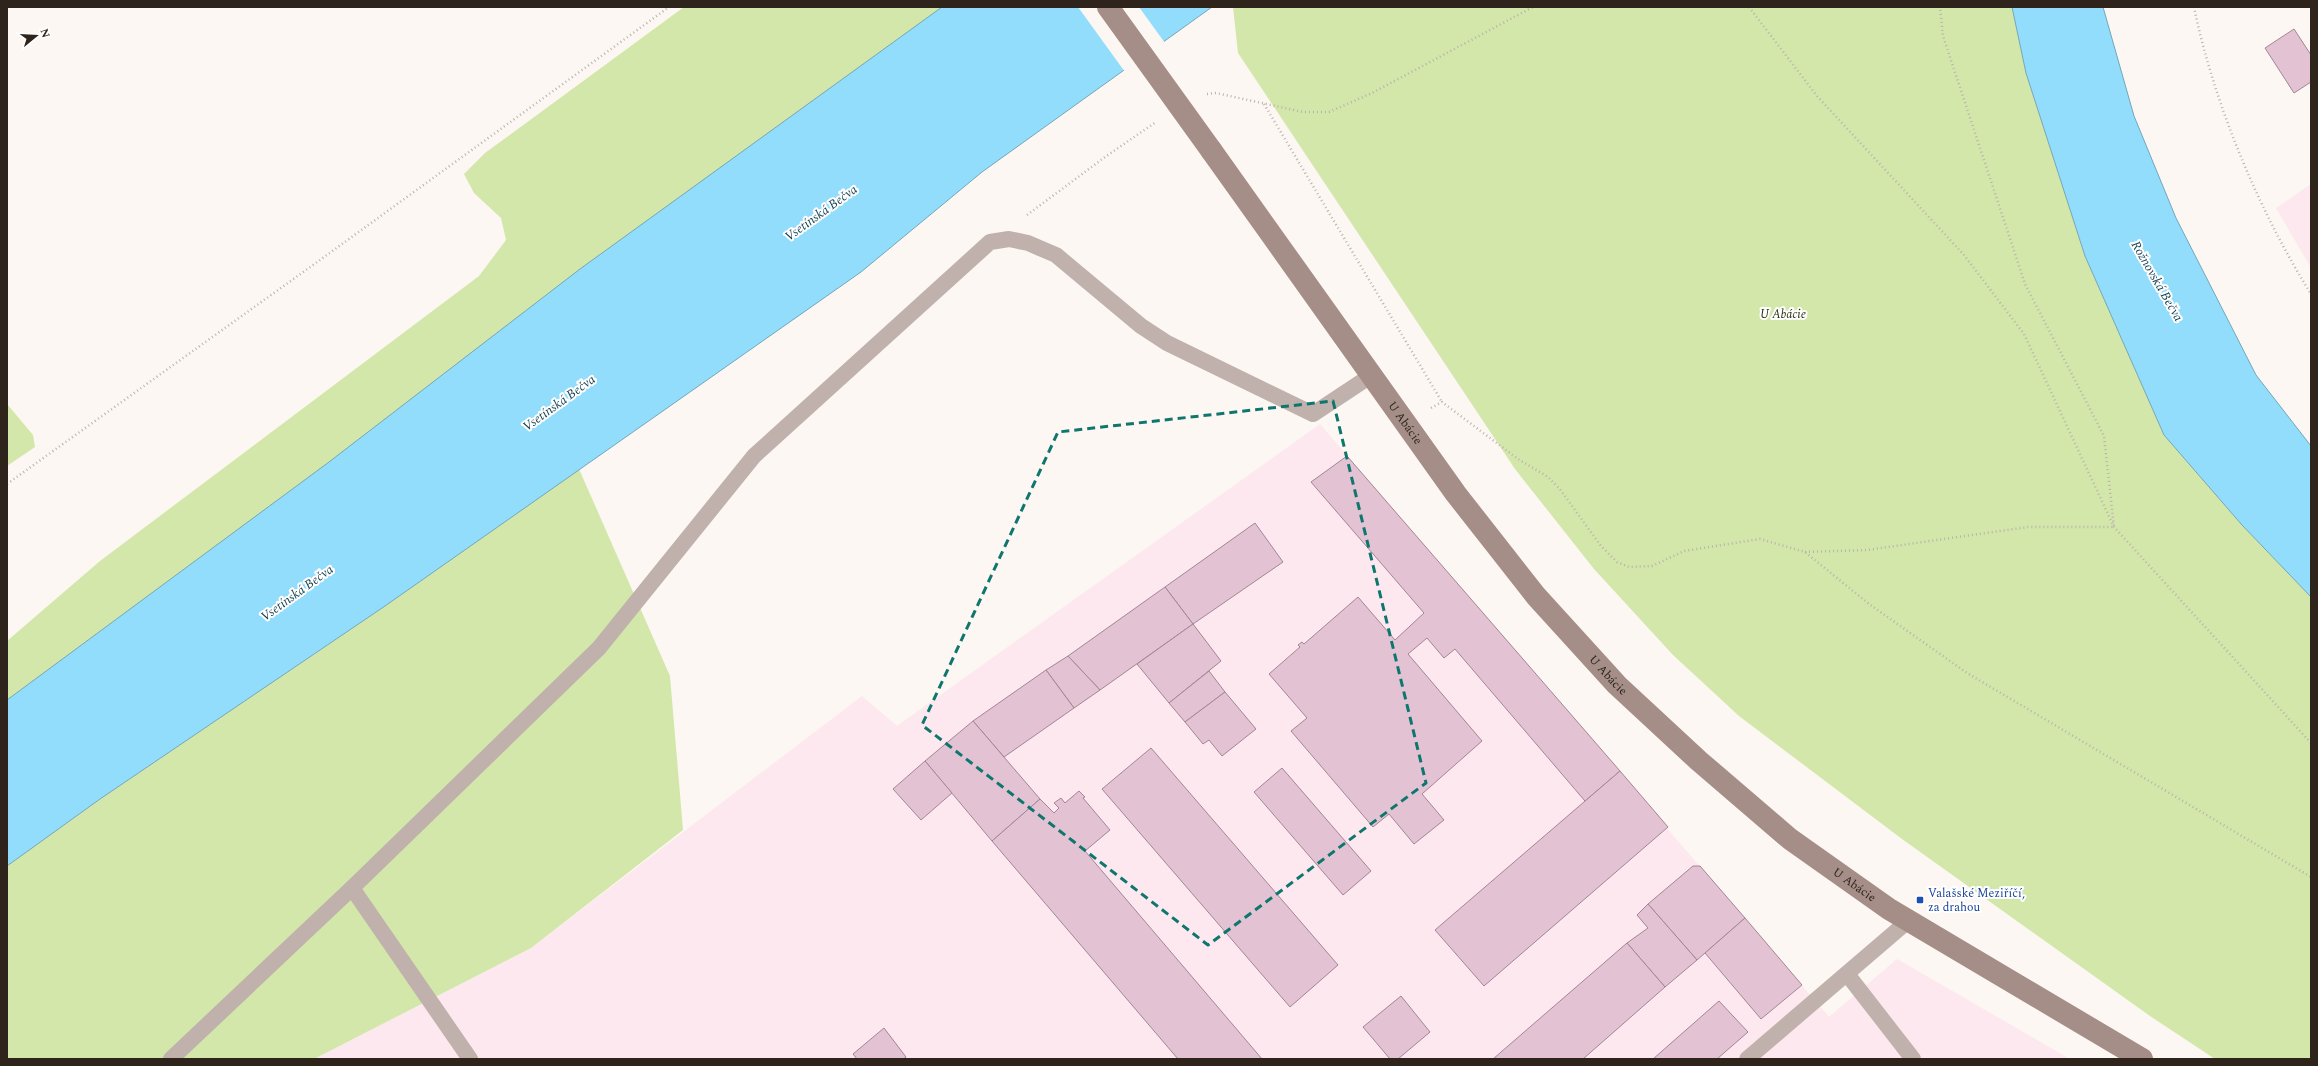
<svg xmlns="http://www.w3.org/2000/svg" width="2318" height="1066" font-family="Spectral,serif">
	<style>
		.industrial { fill: #fce8ee }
		.green { fill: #d2e7a9 }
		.water { fill: #92ddfb; stroke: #74a6b8 }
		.pier { fill: #fcf7f2 }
		.building { fill: #e3c3d3; stroke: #a38594 }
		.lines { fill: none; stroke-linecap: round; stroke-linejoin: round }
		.path { stroke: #bab3ad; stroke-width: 2.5; stroke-dasharray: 1 3; stroke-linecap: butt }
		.service { stroke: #c0b1ac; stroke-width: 16 }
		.secondary { stroke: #a58e88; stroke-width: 22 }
		.secondary-bridge { stroke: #a58e88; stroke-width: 22 }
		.marked { fill: none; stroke: #0f766e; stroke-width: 3; stroke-dasharray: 8 5; stroke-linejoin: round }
		.transit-dot { fill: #1a4fb4; stroke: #fff; stroke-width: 1.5 }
		.labels { text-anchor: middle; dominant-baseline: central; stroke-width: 4; stroke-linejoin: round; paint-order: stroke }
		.park-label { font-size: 12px; font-style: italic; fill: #252f0d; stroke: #fff }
		.street-label { font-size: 12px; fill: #2e241c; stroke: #fff }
		.transit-label { font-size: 12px; fill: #164399; stroke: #fff; text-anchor: start }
		.water-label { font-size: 13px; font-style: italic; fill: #174353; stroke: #fff }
	</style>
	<rect width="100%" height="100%" fill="#fcf7f2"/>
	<g class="industrial">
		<polygon points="2311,184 2311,268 2276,208"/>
		<polygon points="1320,424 1829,1017 1897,959 2070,1059 314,1059 531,948 862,696 897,726"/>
	</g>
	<g class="green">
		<polygon points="684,7 949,7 7,700 7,641 100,561 479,276 506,240 501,218 474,193 464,174 485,153"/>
		<polygon points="1233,7 2012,7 2026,73 2085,256 2164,435 2242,525 2311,597 2311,1059 2215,1059 2150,1016 1902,839 1739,716 1673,655 1594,569 1515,469 1238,53"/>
		<polygon points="7,404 33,435 35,447 7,466"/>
		<polygon points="579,469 670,676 683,830 531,948 314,1059 7,1059 7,866 100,799 385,606"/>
	</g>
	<g class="water">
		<polygon points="942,7 1212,7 982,172 861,272 385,606 100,799 7,866 7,700 329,462 580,269"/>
		<polygon points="2012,7 2103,7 2134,116 2176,218 2256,375 2311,446 2311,597 2242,525 2164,435 2085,256 2026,73"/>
	</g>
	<polygon class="pier" points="1078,7 1139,7 1165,43 1125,72"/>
	<g class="building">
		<polygon points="2294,29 2311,55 2311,82 2294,93 2265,48"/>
		<polygon points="1347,456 1620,771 1585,801 1455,649 1444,658 1427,638 1408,654 1482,741 1422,794 1444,820 1414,844 1389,814 1373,827 1291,731 1307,718 1269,674 1300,647 1298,645 1302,642 1304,644 1358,597 1395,640 1424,613 1311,482"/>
		<polygon points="1255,523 1283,562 1193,624 1165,587"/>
		<polygon points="1165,587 1193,624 1100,690 1068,656"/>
		<polygon points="1193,624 1221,661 1169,703 1137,664"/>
		<polygon points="1068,656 1100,690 1074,708 1046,670"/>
		<polygon points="1046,670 1074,708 1004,757 973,721"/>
		<polygon points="1209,671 1225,692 1185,722 1169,703"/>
		<polygon points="1225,692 1256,729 1222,756 1209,740 1203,744 1185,722"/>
		<polygon points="973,721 1040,799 992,841 925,761"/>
		<polygon points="1151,748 1338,965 1290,1007 1102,789"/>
		<polygon points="925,761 952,793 921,820 893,789"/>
		<polygon points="1282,768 1371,871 1343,895 1254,792"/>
		<polygon points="1620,771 1668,827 1484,986 1435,930"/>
		<polygon points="1079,791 1085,797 1083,798 1110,830 1085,851 1262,1059 1178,1059 992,841 1040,799 1054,813 1059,808 1054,803 1061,798 1065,803"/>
		<polygon points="1693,866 1700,866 1745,918 1697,960 1648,904"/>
		<polygon points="1648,904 1697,960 1665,987 1627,943 1648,928 1637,915"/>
		<polygon points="1745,918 1802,985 1761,1019 1705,953"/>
		<polygon points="1627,943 1665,987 1583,1059 1493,1059"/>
		<polygon points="1401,996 1430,1032 1398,1059 1390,1059 1363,1027"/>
		<polygon points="1719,1001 1748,1032 1717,1059 1653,1059"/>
		<polygon points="884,1028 906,1057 903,1059 857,1059 853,1054"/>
	</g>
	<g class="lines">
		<g class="path">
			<polyline points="1749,7 1817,96 1964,255 2024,334 2114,527 2311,743"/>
			<path d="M2194 7C2214 104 2259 211 2311 294"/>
			<polyline points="1207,94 1216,93 1303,112 1329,112 1372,93 1533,7"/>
			<polyline points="1264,104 1442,402"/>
			<polyline points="1027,215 1105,157 1156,122"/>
			<polyline points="1431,408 1442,402 1518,459 1548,477 1559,488 1601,546 1617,562 1629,567 1652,566 1684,551 1760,539 1805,552 1869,604 1967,673 2311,877"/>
			<polyline points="7,484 320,260 669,7"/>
			<polyline points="1805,552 1867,550 2028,527 2114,527 2104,436 2025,284 1943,36 1940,7"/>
		</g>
		<g class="service">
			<polyline points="352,888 470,1059"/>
			<polyline points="1847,974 1913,1059"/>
			<polyline points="171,1059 352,888 599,648 754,456 990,242 1009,239 1028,243 1056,255 1141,326 1167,343 1313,414 1372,375"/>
			<polyline points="1747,1059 1908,921"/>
		</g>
		<path class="secondary" id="s1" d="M1211 150 1456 494 1536 596 1617 685 1699 761 1790 839 1889 909 2142 1059"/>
		<polyline class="secondary-bridge" points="1108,7 1211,150"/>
	</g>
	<path class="marked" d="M1333 401 1426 783 1208 945 922 725 1058 432Z"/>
	<rect class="transit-dot" x="1916" y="896" width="8" height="8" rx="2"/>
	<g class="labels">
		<g class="park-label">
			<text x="1783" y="314">U Abácie</text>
		</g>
		<g class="street-label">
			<text stroke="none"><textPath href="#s1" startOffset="335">U Abácie</textPath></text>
			<text stroke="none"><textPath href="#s1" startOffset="659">U Abácie</textPath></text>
			<text stroke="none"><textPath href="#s1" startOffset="983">U Abácie</textPath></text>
		</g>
		<g class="transit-label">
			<text x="1928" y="893">Valašské Meziříčí,<tspan x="1928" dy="14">za drahou</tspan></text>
		</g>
		<g class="water-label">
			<text transform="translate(821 213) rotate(-36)">Vsetínská Bečva</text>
			<text transform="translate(2157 281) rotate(60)">Rožnovská Bečva</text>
			<text transform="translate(559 403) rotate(-36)">Vsetínská Bečva</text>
			<text transform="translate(297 593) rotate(-36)">Vsetínská Bečva</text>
		</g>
	</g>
	<rect width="2318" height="1066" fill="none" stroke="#2e241c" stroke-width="16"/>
	<g transform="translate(36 36) rotate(72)" stroke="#ffffff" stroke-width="3" paint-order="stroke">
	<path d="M0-3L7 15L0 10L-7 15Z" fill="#2e241c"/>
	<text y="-6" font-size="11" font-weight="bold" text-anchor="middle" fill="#2e241c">N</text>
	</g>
</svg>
